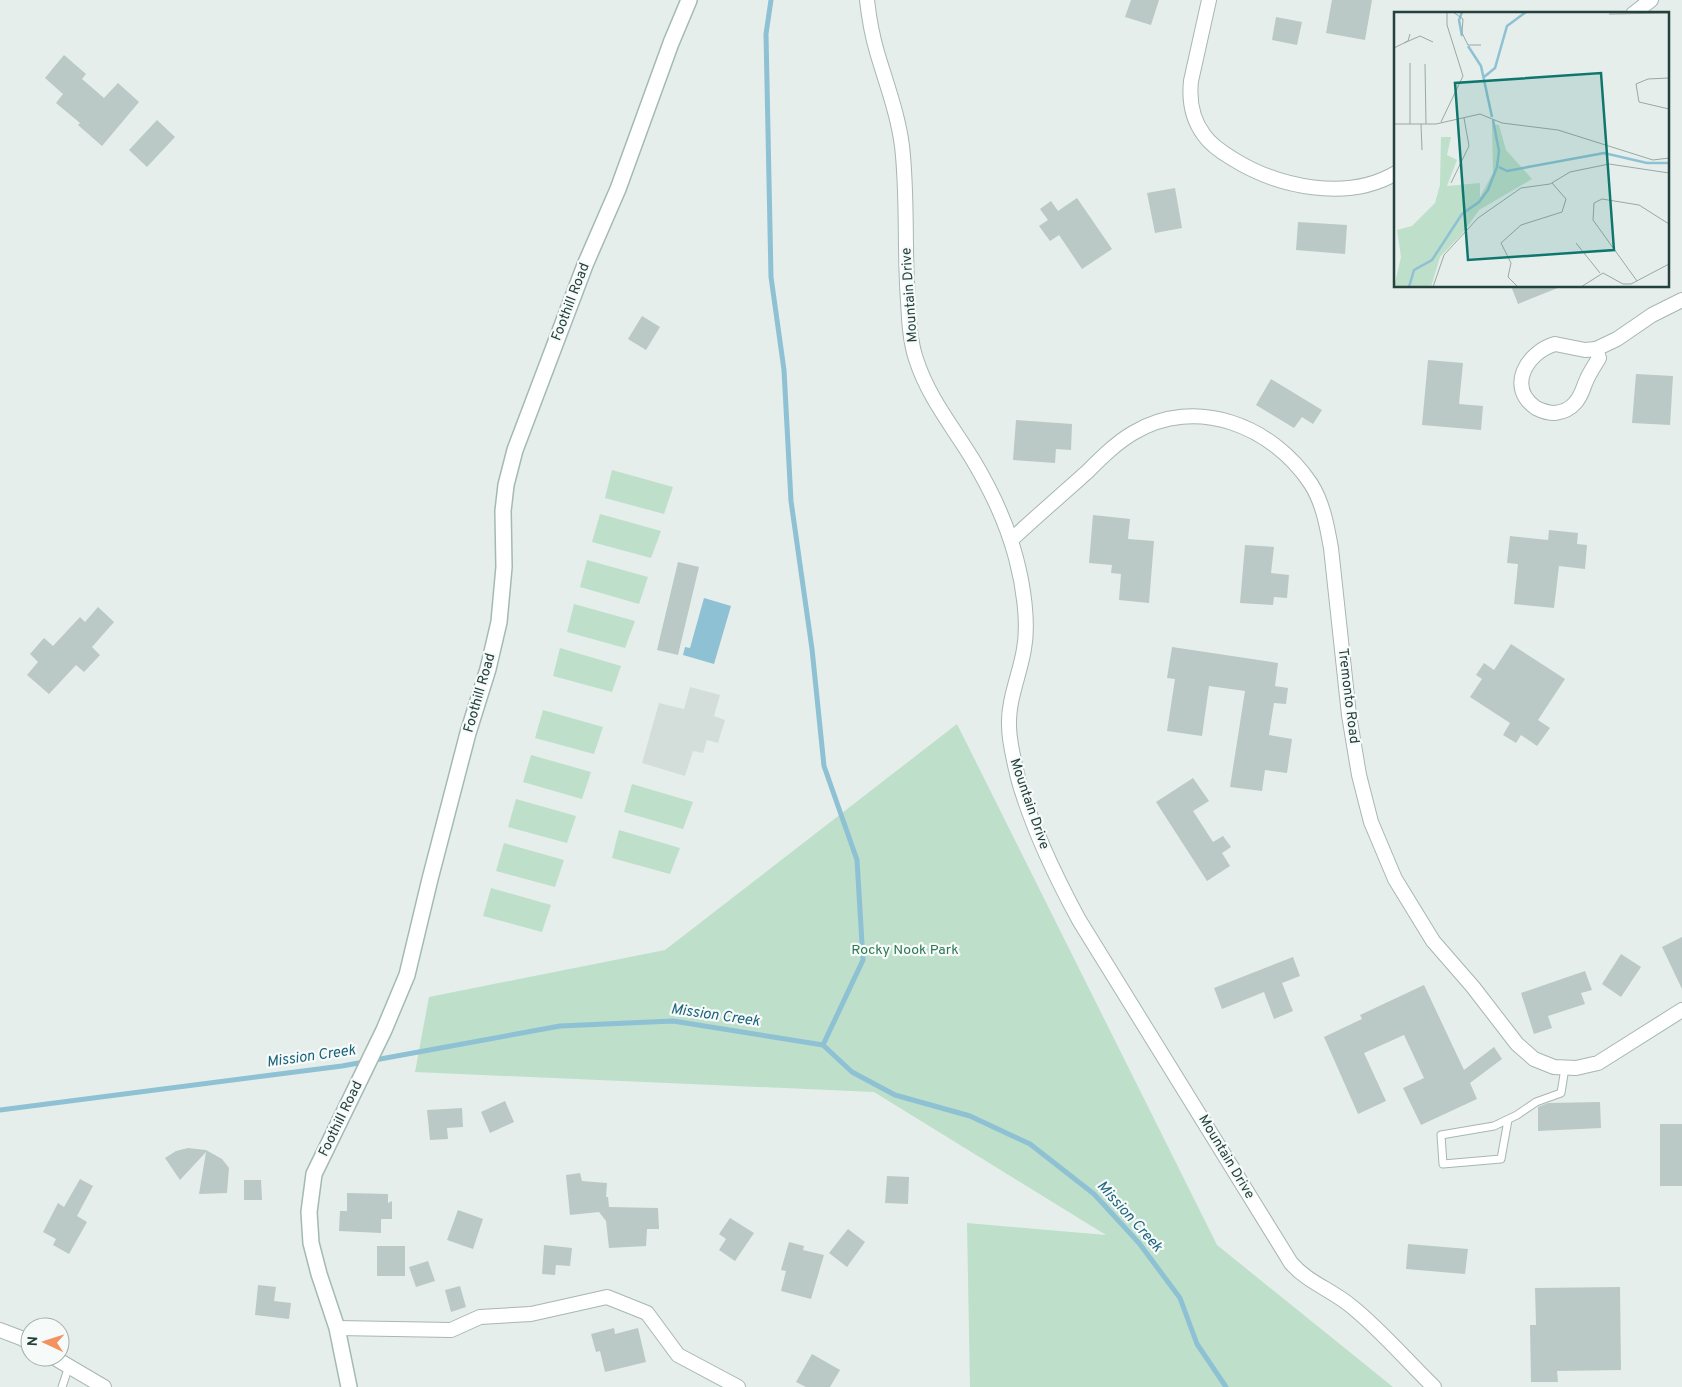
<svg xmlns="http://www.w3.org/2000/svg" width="1682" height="1387" font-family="Overpass,sans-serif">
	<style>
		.built { fill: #d3deda }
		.green { fill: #bedfca }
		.water { fill: #8dc1d3 }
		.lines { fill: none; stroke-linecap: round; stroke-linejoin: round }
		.stream { stroke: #8dc1d3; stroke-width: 5 }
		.building { fill: #bac9c5 }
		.lane-casing { stroke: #a7b7b3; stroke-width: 9 }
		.street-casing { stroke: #a7b7b3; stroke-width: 16 }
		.secondary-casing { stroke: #a3bab4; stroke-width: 18 }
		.lane { stroke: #fff; stroke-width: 7 }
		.street { stroke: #fff; stroke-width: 14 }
		.secondary { stroke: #fff; stroke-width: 15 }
		.labels { text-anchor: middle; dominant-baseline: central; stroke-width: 4.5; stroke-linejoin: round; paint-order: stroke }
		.street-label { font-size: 14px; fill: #24413c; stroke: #f6faf9 }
		.park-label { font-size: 14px; fill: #2d7852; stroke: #f6faf9 }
		.water-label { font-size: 15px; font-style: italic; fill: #1d647e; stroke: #f6faf9 }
		.inset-river { fill: none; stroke: #8dc1d3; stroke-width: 2.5 }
		.inset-road { fill: none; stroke: #98a9a5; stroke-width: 1 }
		.view { fill: #0f766e; fill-opacity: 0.15; stroke: #0f766e; stroke-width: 2.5 }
		.inset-edge { fill: none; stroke: #24413c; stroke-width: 2.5 }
	</style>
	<rect width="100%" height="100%" fill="#e5eeeb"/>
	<polygon class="built" points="690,687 720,695 714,716 725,720 718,743 707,740 703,753 693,751 685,776 642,763 659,703 684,709"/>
	<g class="green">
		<polygon points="612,470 673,487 664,514 605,498"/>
		<polygon points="600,514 661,531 651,558 592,542"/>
		<polygon points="587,560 648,577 639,604 580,587"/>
		<polygon points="574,604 635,621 625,648 567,632"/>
		<polygon points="560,648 621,666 612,692 553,676"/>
		<polygon points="543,710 603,727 594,754 535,738"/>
		<polygon points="957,724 1217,1245 1393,1387 970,1387 967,1223 1106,1235 874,1092 415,1072 429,997 665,950"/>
		<polygon points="531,755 591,772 582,799 523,782"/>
		<polygon points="632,784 693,802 683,829 624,812"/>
		<polygon points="516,799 576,816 567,843 508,827"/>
		<polygon points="619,830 680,848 670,874 612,858"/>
		<polygon points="504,843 564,860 555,887 496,871"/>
		<polygon points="491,888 551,905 542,932 483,916"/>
	</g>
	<polygon class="water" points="704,598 731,606 714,664 683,655 685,647 690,648"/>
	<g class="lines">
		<g class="stream">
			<polyline points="771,0 766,34 771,277 784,370 791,501 812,649 824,766 857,860 863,960 823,1045"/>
			<polyline points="0,1110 342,1066 560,1026 673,1021 823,1045 852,1072 895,1095 970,1116 1030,1144 1094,1194 1139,1243 1180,1298 1197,1344 1226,1387"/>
		</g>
	</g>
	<g class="building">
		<polygon points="1131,0 1159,0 1151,25 1125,17"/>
		<polygon points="1332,0 1372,0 1365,40 1326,33"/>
		<polygon points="1276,17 1302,22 1297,45 1272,40"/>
		<polygon points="64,55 86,74 82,79 104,98 118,83 139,102 102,146 78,125 80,123 56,103 63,94 45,78"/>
		<polygon points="157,120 175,137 147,167 129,150"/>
		<polygon points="1175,188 1182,228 1155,233 1147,193"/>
		<polygon points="1077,198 1112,249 1082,269 1059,235 1050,241 1039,226 1048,220 1040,209 1051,201 1058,211"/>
		<polygon points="1298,222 1347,225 1345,254 1296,250"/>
		<polygon points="1511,286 1560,286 1560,287 1518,304"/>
		<polygon points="642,316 660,327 646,350 628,339"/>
		<polygon points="1428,360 1463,363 1459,404 1483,406 1481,430 1422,425"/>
		<polygon points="1636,374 1673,376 1670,425 1632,423"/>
		<polygon points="1271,379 1322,410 1313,424 1302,417 1294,428 1256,405"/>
		<polygon points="1016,420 1072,424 1071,450 1056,449 1055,463 1013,460"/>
		<polygon points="1093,515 1130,519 1128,539 1154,541 1149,603 1119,600 1121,574 1111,573 1112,565 1089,563"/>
		<polygon points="1549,530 1578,533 1577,544 1587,545 1585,569 1559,566 1554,608 1514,604 1518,564 1507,563 1510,536 1548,540"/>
		<polygon points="1245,545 1274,547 1271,573 1289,575 1287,598 1274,597 1273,605 1240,603"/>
		<polygon points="678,562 699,567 678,655 657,650"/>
		<polygon points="98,607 114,622 92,647 100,655 84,672 76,665 49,694 27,675 38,662 30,654 44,638 53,646 80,617 85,622"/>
		<polygon points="1511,644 1565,679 1538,720 1550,728 1537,746 1521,735 1516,743 1503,735 1510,723 1470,697 1482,679 1476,675 1484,663 1494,670"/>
		<polygon points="1172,647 1278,663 1275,686 1288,688 1286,704 1274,703 1269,735 1292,739 1287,773 1265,770 1262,791 1230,787 1245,691 1209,686 1202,736 1167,731 1175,679 1167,678"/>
		<polygon points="1193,778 1209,801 1193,811 1213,842 1223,836 1231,847 1222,853 1230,866 1207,881 1156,802"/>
		<polygon points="1682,937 1682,989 1662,947"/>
		<polygon points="1621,954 1641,967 1621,997 1602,984"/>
		<polygon points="1293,957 1300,976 1282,983 1293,1011 1274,1019 1264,992 1222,1009 1214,988"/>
		<polygon points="1585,971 1592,990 1581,993 1585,1004 1548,1016 1552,1028 1534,1034 1521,993"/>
		<polygon points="1424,985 1464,1070 1494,1047 1502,1059 1470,1083 1477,1099 1421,1125 1403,1088 1424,1078 1404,1035 1364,1053 1386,1101 1358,1114 1324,1037 1362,1019 1360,1015"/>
		<polygon points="505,1101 514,1122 490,1133 481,1112"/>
		<polygon points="1600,1102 1601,1128 1538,1131 1538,1107 1548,1103"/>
		<polygon points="462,1108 463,1127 447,1128 448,1139 430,1140 427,1110"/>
		<rect x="1660" y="1124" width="22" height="62"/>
		<polygon points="188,1148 206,1150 222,1159 229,1168 227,1193 199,1194 206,1152 180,1180 165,1158 176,1151"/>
		<polygon points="580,1173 582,1181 607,1183 606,1197 608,1197 609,1207 658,1208 659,1229 647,1229 646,1246 609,1248 606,1221 599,1212 570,1215 566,1175"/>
		<polygon points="887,1176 909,1177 908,1204 885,1203"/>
		<polygon points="80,1179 93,1186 77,1216 87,1222 69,1254 53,1245 56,1239 43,1232 58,1203 64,1207"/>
		<polygon points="244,1180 261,1180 262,1200 244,1200"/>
		<polygon points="347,1193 388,1194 388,1203 392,1201 392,1219 381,1219 381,1233 339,1231 340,1211 347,1211"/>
		<polygon points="458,1210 483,1219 473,1249 447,1240"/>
		<polygon points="730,1218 754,1233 735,1261 719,1250 726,1239 719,1234"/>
		<polygon points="848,1229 865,1242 847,1267 829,1253"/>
		<polygon points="789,1242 804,1246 803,1250 824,1255 811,1299 781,1291 786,1271 781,1270"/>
		<polygon points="1408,1244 1468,1249 1465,1274 1406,1269"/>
		<polygon points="544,1245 572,1248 570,1266 556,1265 555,1275 542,1274"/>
		<rect x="377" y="1246" width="28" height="30"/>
		<polygon points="428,1261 435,1281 416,1287 409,1267"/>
		<polygon points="258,1285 276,1287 274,1301 291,1303 289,1319 255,1315"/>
		<polygon points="460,1286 466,1307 451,1312 445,1290"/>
		<polygon points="1620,1287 1621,1370 1557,1371 1558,1382 1531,1382 1530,1325 1536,1325 1535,1288"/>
		<polygon points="614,1328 615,1334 638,1328 646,1362 605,1372 600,1351 596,1352 591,1334"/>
		<polygon points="812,1354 840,1370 830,1387 806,1387 796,1382"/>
	</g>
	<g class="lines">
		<g class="lane-casing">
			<g id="lane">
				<polyline points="1508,1120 1501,1159 1443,1164 1441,1135 1494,1126 1517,1115 1536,1102 1561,1093 1565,1068"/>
				<polyline points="62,1387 69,1366"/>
			</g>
		</g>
		<g class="street-casing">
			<g id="street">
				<path d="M867 0C869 18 872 35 877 52 886 83 898 114 902 146 908 198 904 250 908 301 909 320 910 341 916 359 928 397 953 427 973 460 991 490 1007 524 1016 558 1023 584 1029 622 1024 649 1020 674 1008 700 1009 725 1009 743 1014 760 1018 778 1032 828 1054 874 1079 920L1291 1263C1307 1282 1332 1290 1351 1306 1381 1330 1406 1360 1434 1387"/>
				<path d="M1209 0 1191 81C1189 100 1192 119 1204 135 1210 144 1223 153 1233 159 1278 187 1347 202 1396 173"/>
				<polyline points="1633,14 1651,0"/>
				<path d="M1555 344 1585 350 1596 349 1599 358C1595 365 1590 372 1587 379 1583 387 1582 396 1575 403 1570 409 1563 412 1555 413 1548 413 1542 411 1536 408 1506 387 1527 352 1555 344Z"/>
				<polyline points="1596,349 1617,339 1652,315 1682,300"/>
				<path d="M1011 540C1036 517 1061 495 1087 472 1101 458 1116 443 1133 433 1196 395 1273 426 1311 484 1323 503 1327 526 1331 548L1349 715 1359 775 1371 822 1395 879 1433 941 1473 987 1517 1044 1534 1059 1554 1067 1576 1068 1598 1063 1682 1010"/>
				<polyline points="337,1328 451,1330 480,1317 531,1314 607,1297 647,1313 678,1355 738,1387"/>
				<polyline points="0,1330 21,1338 30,1343"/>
				<polyline points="53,1357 104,1387"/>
			</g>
		</g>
		<g class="secondary-casing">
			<polyline id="secondary" points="349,1387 337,1328 319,1274 311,1243 309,1212 314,1174 384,1030 407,975 430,879 468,733 488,669 499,622 504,567 503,511 506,485 515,450 585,265 618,189 671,43 689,0"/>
		</g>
		<use href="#lane" class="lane"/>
		<use href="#street" class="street"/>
		<use href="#secondary" class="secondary"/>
	</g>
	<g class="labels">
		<g class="street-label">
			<text transform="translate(910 295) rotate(-94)">Mountain Drive</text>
			<text transform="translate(571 302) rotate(-69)">Foothill Road</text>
			<text transform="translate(480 693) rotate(-74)">Foothill Road</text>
			<text transform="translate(1348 696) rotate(83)">Tremonto Road</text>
			<text transform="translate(1029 804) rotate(71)">Mountain Drive</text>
			<text transform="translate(341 1119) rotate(-64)">Foothill Road</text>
			<text transform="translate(1226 1157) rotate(59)">Mountain Drive</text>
		</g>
		<g class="park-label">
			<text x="905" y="950">Rocky Nook Park</text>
		</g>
		<g class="water-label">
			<text transform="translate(715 1016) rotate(8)">Mission Creek</text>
			<text transform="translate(311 1057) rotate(-8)">Mission Creek</text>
			<text transform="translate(1129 1217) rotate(48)">Mission Creek</text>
		</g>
	</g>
	<g transform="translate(1394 12)">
		<rect width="275" height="275" fill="#e5eeeb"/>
		<path d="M98 112 105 113 112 138 138 167 85 198 68 222 46 245 37 275H0L7 245 3 218 18 214 41 191 46 173 47 125H57L53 143 63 148 53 174 86 171V185L99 161Z" fill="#bedfca"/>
		<path class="inset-river" d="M68 24 65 8 68 0M74 34 87 54 98 105M90 65 101 56 113 14 132 0M105 155 113 159 210 141 253 151H275M15 275 20 258 38 248 68 202 85 190 94 178 103 155 105 139 99 108"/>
		<path class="inset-road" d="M59 0 69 7 68 21 74 33H87M215 2 275 1M10 31 26 24 39 30M0 36 14 29 16 22M16 51V112M31 52 32 112M275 66 254 67 242 72 245 90 275 97M47 110 69 64 53 13V0M0 112H42L86 102 108 111 164 118 259 148 275 146M27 112 28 138M57 171 75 134 70 106M182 231 206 261M243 269 199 208 200 191 208 187 245 193 275 212M39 275 50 243 84 206 127 176 156 172 176 160 215 152 275 161M124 275 114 265 117 251 107 231 127 213 168 200 172 187 158 171M187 275 209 261 229 272H237L275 252"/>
		<path class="view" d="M207 61 220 238 74 248 61 71Z"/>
		<rect width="275" height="275" class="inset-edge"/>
	</g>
	<g transform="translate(45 1342) rotate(274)"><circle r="24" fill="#f6faf9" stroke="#a2b0ad"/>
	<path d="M0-4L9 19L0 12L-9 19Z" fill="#f3925f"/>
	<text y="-8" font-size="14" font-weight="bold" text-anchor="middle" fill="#24413c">N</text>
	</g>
</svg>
